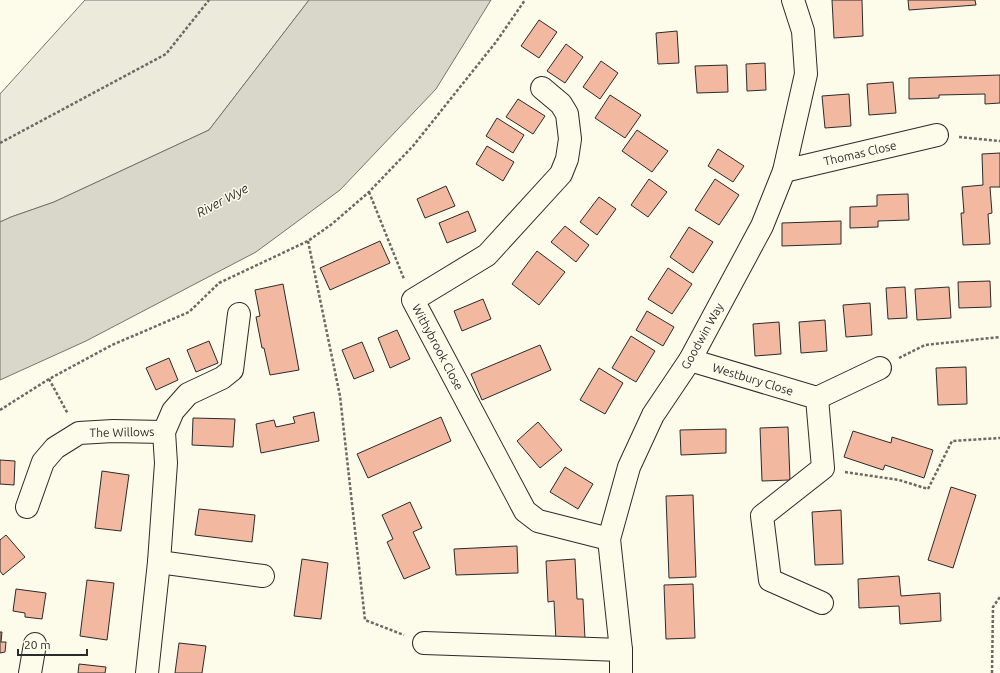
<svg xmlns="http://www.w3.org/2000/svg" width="1000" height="673" font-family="Ubuntu,sans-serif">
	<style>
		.green { fill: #ecebdb; stroke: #74746e }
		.water { fill: #d8d7c9; stroke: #74746e }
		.building { fill: #f2b8a0; stroke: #2b2b2b }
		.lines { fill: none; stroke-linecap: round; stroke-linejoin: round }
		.minor-casing { stroke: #2b2b2b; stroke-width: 24 }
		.path { stroke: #6a6964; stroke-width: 2.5; stroke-dasharray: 3 2; stroke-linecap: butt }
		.minor { stroke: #fdfbea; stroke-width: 22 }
		.labels { text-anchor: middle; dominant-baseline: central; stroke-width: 3; stroke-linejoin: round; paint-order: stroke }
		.street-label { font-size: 12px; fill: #2b2b2b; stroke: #fdfbea }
		.water-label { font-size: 13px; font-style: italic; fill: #2b2b2b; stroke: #fdfbea }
	</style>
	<rect width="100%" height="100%" fill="#fdfbea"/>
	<polygon class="green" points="85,0 309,0 209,130 54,202 11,217 0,222 0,94"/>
	<polygon class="water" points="309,0 491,0 436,89 340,190 256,252 86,341 0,380 0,222 11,217 54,202 209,130"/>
	<g class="building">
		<polygon points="832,0 862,0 863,36 834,38"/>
		<polygon points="908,0 975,0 976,5 909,10"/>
		<polygon points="539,20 557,32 539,58 521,46"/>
		<polygon points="677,31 679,63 658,64 656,33"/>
		<polygon points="566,44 583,57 565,83 547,71"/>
		<polygon points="601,61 618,73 600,99 583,87"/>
		<polygon points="765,63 766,90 747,91 746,64"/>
		<polygon points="727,65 728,92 697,93 695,66"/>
		<polygon points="1000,75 1000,103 985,104 985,94 939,95 939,98 909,99 909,78"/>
		<polygon points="893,82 896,113 869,115 867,84"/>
		<polygon points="849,94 851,126 825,128 822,96"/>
		<polygon points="610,95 641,115 625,138 595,118"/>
		<polygon points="518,99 545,116 533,134 506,117"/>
		<polygon points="497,118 524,135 513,153 486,136"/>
		<polygon points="637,130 668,151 652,172 622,151"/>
		<polygon points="487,146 514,162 503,181 476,164"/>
		<polygon points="718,149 744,166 733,182 708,166"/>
		<polygon points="1000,153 1000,187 990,187 992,213 988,214 990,244 963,245 961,213 964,213 962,187 983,185 982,154"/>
		<polygon points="649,179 667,192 648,217 631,205"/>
		<polygon points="715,179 739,195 719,225 695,210"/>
		<polygon points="446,186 455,206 425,218 417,199"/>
		<polygon points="908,194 909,220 878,221 878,227 850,228 850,207 877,206 877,195"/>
		<polygon points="599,197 616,209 597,235 580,222"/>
		<polygon points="468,211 476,231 447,243 439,223"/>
		<polygon points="841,221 841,244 782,246 782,223"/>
		<polygon points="565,226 589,245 576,262 551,242"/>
		<polygon points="689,227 713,242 693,273 670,257"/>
		<polygon points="380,241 390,263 330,290 320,268"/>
		<polygon points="537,251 565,272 539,305 512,284"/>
		<polygon points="668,268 692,284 672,314 648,299"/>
		<polygon points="990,281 991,307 959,308 958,282"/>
		<polygon points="283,284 299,370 270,375 264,348 262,348 256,317 260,316 255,290"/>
		<polygon points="905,287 907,318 888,319 886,288"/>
		<polygon points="949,287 951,318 917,320 915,289"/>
		<polygon points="483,299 491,319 462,331 454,311"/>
		<polygon points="870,303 872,335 846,337 843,305"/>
		<polygon points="647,311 674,327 663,346 636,330"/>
		<polygon points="825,320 827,351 801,353 799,322"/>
		<polygon points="779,322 781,354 755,356 753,324"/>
		<polygon points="397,330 410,359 390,368 378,338"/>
		<polygon points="631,336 655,351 636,382 612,368"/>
		<polygon points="209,341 218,363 196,372 187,350"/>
		<polygon points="362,342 374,371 354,379 342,350"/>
		<polygon points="540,345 551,370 482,400 471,374"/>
		<polygon points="169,358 178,380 156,390 146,368"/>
		<polygon points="966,367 967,404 938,405 936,368"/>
		<polygon points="599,368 623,383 605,414 580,400"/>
		<polygon points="314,412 319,441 261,453 256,424 274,420 276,427 295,423 293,417"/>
		<polygon points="441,417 451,441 368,478 357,454"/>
		<polygon points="193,418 235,419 233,447 192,445"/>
		<polygon points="538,422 562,450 540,468 517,441"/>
		<polygon points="788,427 790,480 762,481 760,428"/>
		<polygon points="726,429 726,453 681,455 680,430"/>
		<polygon points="853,431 891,443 892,437 933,450 924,478 885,465 883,470 844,457"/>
		<polygon points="0,460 15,461 14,485 0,484"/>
		<polygon points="565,467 593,484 578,509 550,492"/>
		<polygon points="102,471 129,475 121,531 95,528"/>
		<polygon points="951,487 976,495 953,568 928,560"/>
		<polygon points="693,495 696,577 669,578 666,496"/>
		<polygon points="410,502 422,528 413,532 430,568 404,579 387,542 393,539 382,515"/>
		<polygon points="199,509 255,515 252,542 195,535"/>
		<polygon points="841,510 843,564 815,565 812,512"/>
		<polygon points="6,535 25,557 3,575 0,571 0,540"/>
		<polygon points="517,546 518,573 456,575 454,549"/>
		<polygon points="302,559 328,563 321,619 294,616"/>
		<polygon points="575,559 577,599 583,599 585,639 556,641 554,601 548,602 546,561"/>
		<polygon points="899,576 901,596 940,593 941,621 900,624 899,606 859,608 858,579"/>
		<polygon points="87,580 114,583 107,640 80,636"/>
		<polygon points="693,584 695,638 666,639 664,585"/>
		<polygon points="16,589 46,593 42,619 25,617 25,613 13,611"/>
		<polygon points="0,632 2,632 1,642 6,642 5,652 0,653"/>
		<polygon points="179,643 206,646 202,673 175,673"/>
		<polygon points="79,664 106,667 105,673 78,673"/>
	</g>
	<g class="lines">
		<g class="minor-casing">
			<g id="minor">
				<polyline points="542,88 561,104 567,114 570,139 567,159 561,174 487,255 413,300 525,511 538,521 609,539"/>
				<polyline points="784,171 937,135"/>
				<polyline points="690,360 817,398 823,468 762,516 770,580 822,603"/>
				<polyline points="817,398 880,368"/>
				<polyline points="27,507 43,462 55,448 79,433 113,431 164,432"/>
				<polyline points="159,562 263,576"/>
				<polyline points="424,643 621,650"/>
				<polyline points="30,673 35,644"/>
				<polyline points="147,673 159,562 166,463 164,432 173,411 188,394 222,378 232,370 239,314"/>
				<polyline points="621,673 621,650 609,539 629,467 653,415 690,360 762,226 784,171 806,74 803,31 793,0"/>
			</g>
		</g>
		<g class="path">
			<polyline points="959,137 1000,141"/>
			<polyline points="0,143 166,54 209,0"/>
			<polyline points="369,192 404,279"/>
			<polyline points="308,241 340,396 365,620 404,635"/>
			<polyline points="899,358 925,345 1000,337"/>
			<polyline points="49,379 68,414"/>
			<polyline points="0,410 49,379 112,345 189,312 219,283 308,241 332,224 369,192 413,146 496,42 525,0"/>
			<polyline points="845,472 899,480 928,489 952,441 1000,438"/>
			<polyline points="992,673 993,607 1000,597"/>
		</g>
		<use href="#minor" class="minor"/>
	</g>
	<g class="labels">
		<g class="street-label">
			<text transform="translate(860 153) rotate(-13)">Thomas Close</text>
			<text transform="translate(702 336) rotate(-61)">Goodwin Way</text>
			<text transform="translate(438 347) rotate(62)">Withybrook Close</text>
			<text transform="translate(753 379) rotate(17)">Westbury Close</text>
			<text transform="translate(122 432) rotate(-1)">The Willows</text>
		</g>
		<g class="water-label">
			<text transform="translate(222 200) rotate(-28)">River Wye</text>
		</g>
	</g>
	<path d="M18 649v6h69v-6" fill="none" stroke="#2b2b2b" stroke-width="2"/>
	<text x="24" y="649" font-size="12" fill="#2b2b2b" stroke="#fdfbea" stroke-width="3" paint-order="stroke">20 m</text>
</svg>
